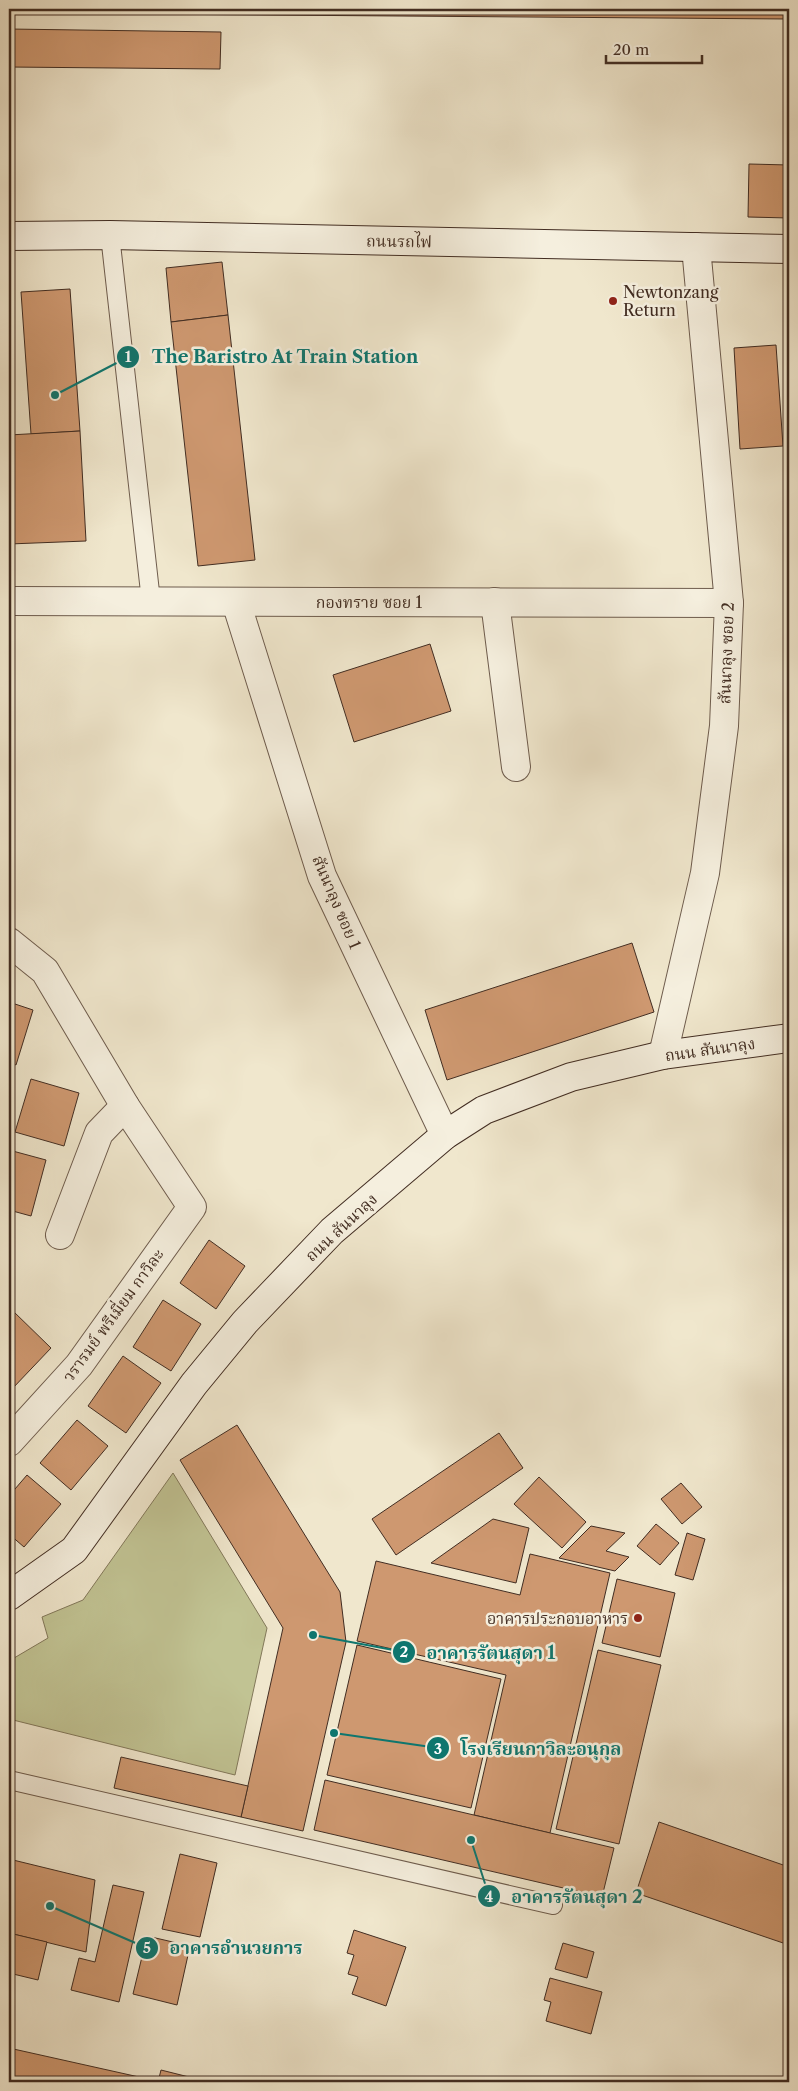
<svg xmlns="http://www.w3.org/2000/svg" width="798" height="2091" font-family="'Libre Caslon Text','Noto Serif Thai',serif">
	<style>
		.green { fill: #c1c393; stroke: #82785a }
		.building { fill: #ce9870; stroke: #422d22 }
		.lines { fill: none; stroke-linecap: round; stroke-linejoin: round }
		.lane-casing { stroke: #6e5c4d; stroke-width: 20 }
		.street-casing { stroke: #6e5c4d; stroke-width: 30 }
		.secondary-casing { stroke: #422d22; stroke-width: 30 }
		.lane { stroke: #f5efde; stroke-width: 18 }
		.street { stroke: #f5efde; stroke-width: 28 }
		.secondary { stroke: #f5efde; stroke-width: 28 }
		.poi-dot { fill: #8f2418; stroke: #f5efde; stroke-width: 2 }
		.labels { text-anchor: middle; dominant-baseline: central; stroke-width: 5; stroke-linejoin: round; paint-order: stroke }
		.street-label { font-size: 16px; fill: #422d22; stroke: #f5efde }
		.poi-label { font-size: 16px; fill: #422d22; stroke: #f5efde; text-anchor: start }
		.leader { fill: none; stroke: #0f766e; stroke-width: 2 }
		.callout-dot { fill: #0f766e; stroke: #f5efde; stroke-width: 2 }
		.mark-label { font-size: 15px; text-anchor: middle; font-weight: bold; fill: #fff }
		.callout-label { font-size: 18px; text-anchor: middle; font-weight: bold; fill: #0f766e; stroke: #f5efde; stroke-width: 5; stroke-linejoin: round; paint-order: stroke }
	</style>
	<rect width="100%" height="100%" fill="#f0e7cd"/>
	<filter id="stains"><feTurbulence type="fractalNoise" baseFrequency=".004" numOctaves="4"/><feColorMatrix values="0 0 0 0 .2 0 0 0 0 .09 0 0 0 0 .02 0 0 0 .5 -.17"/></filter>
	<radialGradient id="worn" r=".72"><stop offset=".6" stop-color="#630" stop-opacity="0"/><stop offset="1" stop-color="#630" stop-opacity=".3"/></radialGradient>
	<polygon class="green" points="173,1473 267,1628 235,1775 9,1719 9,1661 48,1638 42,1617 83,1600"/>
	<g class="building">
		<polygon points="9,9 789,9 789,19 9,13"/>
		<polygon points="9,29 221,32 220,69 9,67"/>
		<polygon points="749,164 789,165 789,218 748,217"/>
		<polygon points="222,262 228,315 171,322 166,268"/>
		<polygon points="70,289 80,431 31,434 21,292"/>
		<polygon points="228,315 255,560 198,566 171,322"/>
		<polygon points="776,345 783,446 740,449 734,348"/>
		<polygon points="80,431 86,541 9,544 9,435"/>
		<polygon points="430,644 451,711 354,742 333,675"/>
		<polygon points="632,943 654,1012 447,1080 425,1010"/>
		<polygon points="9,1002 33,1010 16,1065 9,1062"/>
		<polygon points="31,1079 79,1093 64,1146 15,1132"/>
		<polygon points="9,1150 46,1160 31,1216 9,1210"/>
		<polygon points="209,1240 245,1266 216,1309 180,1283"/>
		<polygon points="163,1300 201,1324 171,1371 133,1347"/>
		<polygon points="13,1311 51,1348 12,1389 9,1386 9,1316"/>
		<polygon points="123,1356 161,1383 126,1433 88,1406"/>
		<polygon points="77,1420 108,1446 71,1490 40,1463"/>
		<polygon points="237,1425 340,1592 346,1642 303,1831 241,1817 283,1628 180,1460"/>
		<polygon points="499,1433 523,1468 396,1555 372,1519"/>
		<polygon points="27,1475 61,1504 24,1547 9,1534 9,1496"/>
		<polygon points="539,1477 586,1522 562,1548 514,1504"/>
		<polygon points="681,1483 702,1507 682,1524 661,1499"/>
		<polygon points="493,1519 529,1528 516,1583 431,1563"/>
		<polygon points="656,1524 679,1543 660,1565 637,1546"/>
		<polygon points="591,1526 625,1533 606,1551 629,1557 615,1571 559,1558"/>
		<polygon points="687,1533 705,1539 693,1580 675,1575"/>
		<polygon points="530,1554 610,1573 550,1833 474,1815 506,1675 357,1641 376,1561 520,1595"/>
		<polygon points="617,1579 675,1593 660,1657 602,1643"/>
		<polygon points="357,1645 501,1679 471,1808 327,1775"/>
		<polygon points="598,1650 661,1665 619,1844 556,1829"/>
		<polygon points="121,1757 248,1786 241,1817 114,1788"/>
		<polygon points="325,1780 614,1848 602,1897 314,1830"/>
		<polygon points="659,1822 789,1867 789,1945 636,1893"/>
		<polygon points="180,1854 217,1863 200,1937 162,1929"/>
		<polygon points="9,1859 95,1880 86,1952 9,1933"/>
		<polygon points="113,1885 144,1892 119,2002 71,1990 79,1958 95,1962"/>
		<polygon points="354,1930 406,1947 386,2006 352,1994 358,1977 348,1974 354,1955 347,1953"/>
		<polygon points="9,1933 47,1942 38,1980 9,1973"/>
		<polygon points="147,1936 190,1946 177,2005 133,1994"/>
		<polygon points="563,1943 594,1952 587,1978 555,1969"/>
		<polygon points="550,1978 602,1992 591,2034 546,2021 551,2002 544,2000"/>
		<polygon points="9,2048 139,2077 138,2082 9,2082"/>
		<polygon points="161,2070 209,2082 158,2082"/>
	</g>
	<g class="lines">
		<g class="lane-casing">
			<g id="lane">
				<polyline points="110,235 151,601"/>
				<polyline points="9,1780 553,1905"/>
			</g>
		</g>
		<g class="street-casing">
			<g id="street">
				<polyline points="9,601 729,603"/>
				<polyline points="236,602 322,876 445,1135"/>
				<polyline points="495,602 516,767"/>
				<polyline points="9,942 45,971 125,1106 192,1207 79,1365 9,1442"/>
				<polyline points="663,1055 705,873 724,726 729,603 696,247"/>
				<polyline points="60,1235 99,1133 125,1106"/>
			</g>
		</g>
		<g class="secondary-casing">
			<g id="secondary">
				<polyline points="9,236 110,235 789,249"/>
				<polyline points="9,1596 74,1550 194,1384 245,1322 332,1231 445,1135 484,1110 571,1077 663,1055 789,1038"/>
			</g>
		</g>
		<use href="#lane" class="lane"/>
		<use href="#street" class="street"/>
		<use href="#secondary" class="secondary"/>
	</g>
	<g class="poi-dot">
		<circle cx="613" cy="301" r="5"/>
		<circle cx="638" cy="1618" r="5"/>
	</g>
	<g class="labels">
		<g class="street-label">
			<text transform="translate(399 241) rotate(1)">ถนนรถไฟ</text>
			<text x="369" y="602">กองทราย ซอย 1</text>
			<text transform="translate(726 653) rotate(-88)">สันนาลุง ซอย 2</text>
			<text transform="translate(337 902) rotate(67)">สันนาลุง ซอย 1</text>
			<text transform="translate(710 1049) rotate(-8)">ถนน สันนาลุง</text>
			<text transform="translate(341 1227) rotate(-43)">ถนน สันนาลุง</text>
			<text transform="translate(113 1315) rotate(-54)">วรารมย์ พรีเมี่ยม กาวิละ</text>
		</g>
		<g class="poi-label">
			<text x="623" y="292">Newtonzang<tspan x="623" dy="18">Return</tspan></text>
			<text x="628" y="1618" text-anchor="end">อาคารประกอบอาหาร</text>
		</g>
	</g>
	<path class="leader" d="M55 395L128 357M313 1635L404 1652M334 1733L438 1748M471 1840L489 1896M50 1906L147 1948"/>
	<g class="callout-dot">
		<circle cx="55" cy="395" r="5"/>
		<circle cx="313" cy="1635" r="5"/>
		<circle cx="334" cy="1733" r="5"/>
		<circle cx="471" cy="1840" r="5"/>
		<circle cx="50" cy="1906" r="5"/>
		<circle cx="128" cy="357" r="12"/>
		<circle cx="404" cy="1652" r="12"/>
		<circle cx="438" cy="1748" r="12"/>
		<circle cx="489" cy="1896" r="12"/>
		<circle cx="147" cy="1948" r="12"/>
	</g>
	<g class="mark-label">
		<text x="128" y="362">1</text>
		<text x="404" y="1657">2</text>
		<text x="438" y="1754">3</text>
		<text x="489" y="1902">4</text>
		<text x="147" y="1953">5</text>
	</g>
	<g class="callout-label">
		<text x="285" y="363">The Baristro At Train Station</text>
		<text x="491" y="1659">อาคารรัตนสุดา 1</text>
		<text x="541" y="1755">โรงเรียนกาวิละอนุกุล</text>
		<text x="577" y="1903">อาคารรัตนสุดา 2</text>
		<text x="236" y="1954">อาคารอำนวยการ</text>
	</g>
	<rect width="798" height="2091" fill="none" stroke="#f0e7cd" stroke-width="30"/>
	<rect x="10" y="10" width="778" height="2071" fill="none" stroke="#422d22" stroke-width="2.5"/>
	<rect x="15" y="15" width="768" height="2061" fill="none" stroke="#422d22"/>
	<path d="M606 55v8h96v-8" fill="none" stroke="#422d22" stroke-width="2.5"/>
	<text x="613" y="55" font-size="15" fill="#422d22" stroke="#f5efde" stroke-width="4" paint-order="stroke">20 m</text>
	<rect width="100%" height="100%" filter="url(#stains)"/>
	<rect width="100%" height="100%" fill="url(#worn)"/>
</svg>
